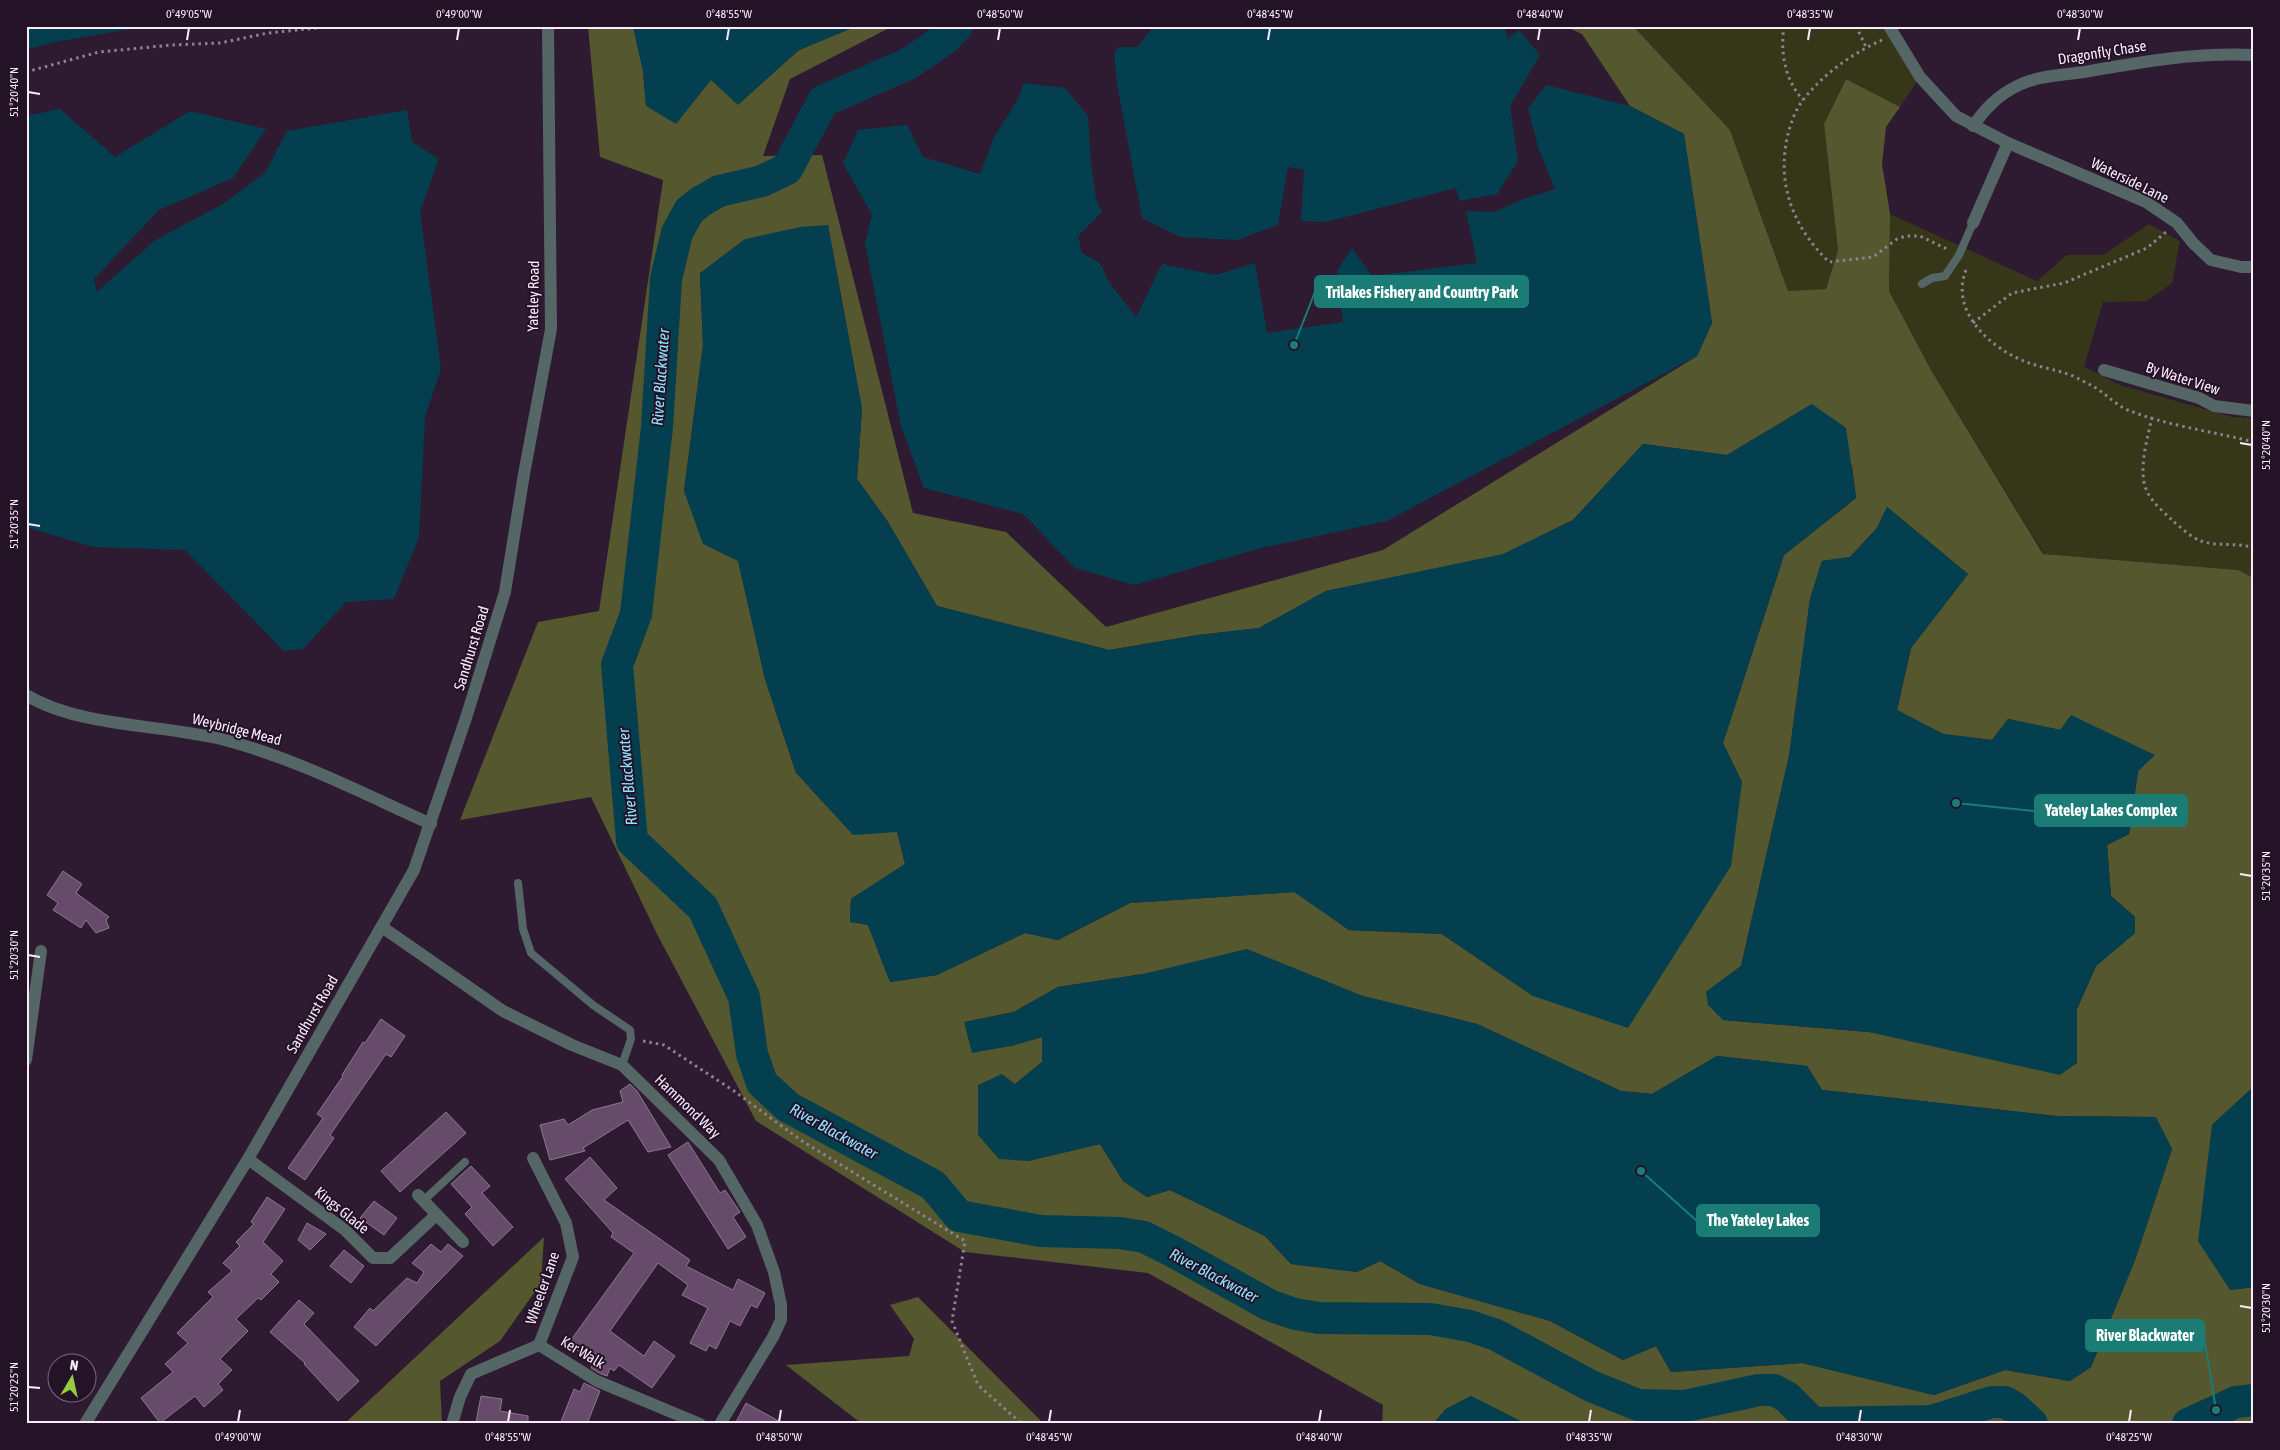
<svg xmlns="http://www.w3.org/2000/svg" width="2280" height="1450" font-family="'Asap Condensed',sans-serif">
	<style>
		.green { fill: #363719 }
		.forest { fill: #55572e; fill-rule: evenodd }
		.water { fill: #043f4f }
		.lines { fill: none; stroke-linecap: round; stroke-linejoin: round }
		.river { stroke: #043f4f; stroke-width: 32 }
		.building { fill: #674b6b; stroke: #8d7690 }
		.path { stroke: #918092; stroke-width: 3; stroke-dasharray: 2.5 4; stroke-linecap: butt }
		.service { stroke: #566; stroke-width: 8 }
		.minor { stroke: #566; stroke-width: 12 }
		.tertiary { stroke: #566; stroke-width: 12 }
		.ticks { fill: none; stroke: #f9ecfa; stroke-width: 2 }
		.labels { text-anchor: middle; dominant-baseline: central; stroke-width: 4; stroke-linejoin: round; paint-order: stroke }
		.street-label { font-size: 15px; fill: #f9ecfa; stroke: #241227 }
		.water-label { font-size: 16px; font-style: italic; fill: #8ee3ff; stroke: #241227 }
		.leader { fill: none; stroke: #1b7c75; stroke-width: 2 }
		.callout-dot { fill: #1b7c75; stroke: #241227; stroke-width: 2 }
		.callout { fill: #1b7c75; stroke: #1b7c75; stroke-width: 2 }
		.callout-label { font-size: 16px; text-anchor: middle; font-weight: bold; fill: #fff }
		.neatline { fill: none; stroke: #f9ecfa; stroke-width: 2 }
		.ticks-label { font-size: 12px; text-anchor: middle; fill: #f9ecfa }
	</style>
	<rect width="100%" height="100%" fill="#2f1b31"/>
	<g class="green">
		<polygon points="1633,26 1889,26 1920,77 1900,107 1846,79 1824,124 1838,250 1826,289 1788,291 1730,130"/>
		<polygon points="1890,214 2037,281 2067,255 2103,255 2149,224 2180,241 2172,283 2147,301 2103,302 2084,367 2120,385 2232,417 2254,418 2254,578 2238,570 2044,554 1931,370 1889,291"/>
	</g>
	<g class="forest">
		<path d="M588 26H633L643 71 646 106 711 79 738 104 799 50 857 26H893L790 79 763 156 822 155 913 513 1006 532 1106 627 1383 550 1697 356 1712 323 1684 134 1630 106 1582 34 1565 26H1633L1730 130 1788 291 1826 289 1838 250 1824 124 1846 79 1900 107 1886 127 1882 164 1890 214 1889 291 1931 370 2043 554 2238 570 2254 578V1080L2251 1089 2212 1125 2230 1290 2254 1287V1424H1526L1471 1396 1446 1409 1433 1424H1382L1383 1405 1148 1273 965 1252 756 1121 657 934 591 797 460 820 538 622 599 611 663 180 600 157ZM828 225 862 409 857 479 888 522 937 606 1109 650 1198 635 1259 628 1326 591 1502 555 1573 520 1643 444 1727 455 1812 404 1852 466 1856 498 1784 555 1723 743 1742 782 1533 996 1442 934 1349 930 1295 892 1130 903 1058 940 1025 933 937 975 890 982 868 925 850 921 851 899 905 864 897 831 796 773 765 679 738 560 684 491 703 345 700 273ZM1887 507 1968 574 1911 648 1897 710 1943 734 1992 740 2008 719 2061 730 2154 755 2138 771 2129 834 2107 845 2111 896 2135 917V933L2096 966 2077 1009V1063L1869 1032 1723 1020 1706 992 1741 966 1789 756 1810 599 1822 561 1850 557 1877 528ZM1143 974 1363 996 1477 1024 1621 1091 1652 1094 1717 1056 1807 1066 1822 1090 2056 1116 2155 1117 2172 1149 2135 1260 2091 1367 2070 1381 2005 1370 1934 1395 1802 1363 1671 1372 1656 1346 1623 1360 1550 1321 1420 1284 1380 1261 1357 1272 1291 1264 1265 1236 1170 1190 1147 1197 1123 1181 1100 1144 1028 1161 1015 1084 1042 1062V1037L1011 1046 965 1022 1014 1012 1058 987Z"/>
		<polygon points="544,1237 541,1283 500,1341 440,1381 442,1424 344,1424"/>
		<polygon points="918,1297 1044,1424 862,1424 786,1365 909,1356 914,1339 890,1305"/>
	</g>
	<g class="water">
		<polygon points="26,26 148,26 55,42 26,50"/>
		<polygon points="633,26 857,26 799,50 738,105 711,80 676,124 646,106 643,71"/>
		<polygon points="1154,26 1504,26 1508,39 1519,30 1540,55 1510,106 1518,161 1497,194 1460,201 1456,188 1326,222 1301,221 1304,170 1288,167 1278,225 1237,240 1180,237 1142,218 1117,84 1114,55 1118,47 1137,47"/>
		<polygon points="1024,83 1065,88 1088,116 1091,163 1096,199 1102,212 1078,236 1082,253 1100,263 1109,282 1136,317 1162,264 1216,275 1255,263 1267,333 1343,322 1337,271 1352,248 1372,276 1477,263 1466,211 1495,212 1518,201 1555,189 1538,147 1528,108 1546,85 1630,106 1684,134 1712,323 1697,356 1387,521 1257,549 1135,585 1075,568 1023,514 924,488 901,426 865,243 872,215 843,163 858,130 907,125 923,157 980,174 994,137 1017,101"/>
		<polygon points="60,109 115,157 190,111 266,129 233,178 159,210 94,279 97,292 154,241 223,204 265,173 287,131 407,110 412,142 439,159 420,212 441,369 425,417 419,537 394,599 346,602 303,649 284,651 185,550 93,547 26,527 26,116"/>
		<polygon points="828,225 862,409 857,479 888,522 937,606 1109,650 1198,635 1259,628 1326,591 1503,554 1573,520 1643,444 1727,455 1812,404 1846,428 1856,498 1784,555 1723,743 1742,782 1731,866 1628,1028 1533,996 1442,934 1349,930 1294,892 1130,903 1057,940 1025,933 937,975 890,982 868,925 850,922 851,899 905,864 897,832 853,835 796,773 765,679 738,561 703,544 684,491 703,345 700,273 745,239 801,227"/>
		<polygon points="1887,507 1968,574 1911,648 1897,710 1943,734 1992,740 2008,719 2060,730 2071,715 2155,755 2138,771 2129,834 2107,845 2111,896 2135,917 2135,933 2096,966 2077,1009 2077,1063 2060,1075 1869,1032 1723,1020 1708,1005 1706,992 1741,966 1789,756 1810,599 1822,561 1850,557 1877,528"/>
		<polygon points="1247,949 1363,996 1477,1024 1621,1091 1652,1094 1717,1056 1807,1066 1822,1090 2056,1116 2156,1117 2172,1149 2135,1260 2091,1367 2070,1381 2005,1370 1934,1395 1802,1363 1671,1372 1656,1346 1623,1360 1550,1321 1420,1284 1380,1261 1357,1272 1291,1264 1265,1236 1170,1190 1147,1197 1123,1181 1100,1144 1028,1161 999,1159 978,1135 978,1085 1002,1074 1015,1084 1042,1062 1042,1037 1011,1046 972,1053 964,1022 1014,1012 1058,987 1143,974"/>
		<polygon points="2254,1080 2254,1287 2230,1290 2198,1241 2212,1125 2251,1089"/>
		<polygon points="1471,1396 1526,1424 1433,1424 1446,1409"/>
	</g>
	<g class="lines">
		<g class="river">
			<polyline points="957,26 946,38 908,64 823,101 787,169 762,181 719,191 700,202 689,211 677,233 666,279 657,427 636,614 617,665 632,841 703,908 744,997 752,1054 762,1083 788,1107 933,1185 959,1216 1041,1231 1120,1233 1144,1237 1174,1252 1269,1305 1295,1314 1319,1318 1430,1319 1470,1326 1496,1335 1591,1386 1638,1405 1685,1406 1759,1390 1774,1390 1787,1397 1813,1423 1932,1421 1992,1402 2005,1402 2015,1408 2032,1424"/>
			<polyline points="2188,1424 2236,1402 2254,1400"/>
		</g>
	</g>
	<g class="building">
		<polygon points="63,871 82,884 76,893 109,917 106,920 109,928 96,933 86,920 81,928 53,910 58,903 47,895"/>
		<polygon points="381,1019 405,1036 391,1057 386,1054 330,1135 334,1138 305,1180 288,1168 323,1118 317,1114 343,1076 342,1075 363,1042 365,1043"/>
		<polygon points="630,1084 637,1091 671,1147 648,1152 628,1120 583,1148 585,1151 550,1160 540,1125 564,1119 568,1125 592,1110 623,1102 620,1091"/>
		<polygon points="446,1112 466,1133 400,1192 381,1171"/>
		<polygon points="688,1142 720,1193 725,1190 740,1212 733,1217 746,1237 728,1249 668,1155"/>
		<polygon points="590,1157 617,1188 604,1200 690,1260 686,1266 733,1290 738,1279 765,1293 757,1308 751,1305 740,1326 730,1321 716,1349 709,1345 706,1351 690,1343 708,1308 682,1295 688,1285 658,1263 610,1331 644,1356 654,1341 675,1356 652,1388 619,1365 614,1371 610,1368 607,1376 601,1374 591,1368 594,1362 568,1344 634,1253 611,1237 613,1233 565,1179"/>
		<polygon points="471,1166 490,1186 482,1193 513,1227 493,1246 465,1214 472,1207 451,1184"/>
		<polygon points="267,1197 285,1209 263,1242 283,1261 271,1274 279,1282 261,1300 258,1298 236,1319 248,1331 220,1359 232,1370 218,1384 223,1390 204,1407 195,1396 160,1423 141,1398 173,1372 165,1364 188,1343 177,1333 213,1297 208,1292 232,1271 223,1263 240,1246 236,1242 254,1224 251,1222"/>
		<polygon points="374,1201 397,1218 384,1235 360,1218"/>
		<polygon points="307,1223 326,1234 310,1250 298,1240"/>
		<polygon points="431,1244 441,1252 448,1244 463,1256 376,1346 354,1327 370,1308 373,1311 407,1278 417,1283 424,1272 412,1263"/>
		<polygon points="344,1250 364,1266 351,1283 330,1266"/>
		<polygon points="299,1300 314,1313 304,1324 359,1381 338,1401 304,1364 305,1363 270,1332"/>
		<polygon points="584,1383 600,1391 587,1424 560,1424 574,1389 580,1392"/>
		<polygon points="481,1396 502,1399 500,1411 528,1416 528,1424 490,1424 476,1422"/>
		<polygon points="746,1403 784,1424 735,1424"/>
	</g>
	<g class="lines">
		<g class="path">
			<path d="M1784 26C1780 53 1785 80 1803 100"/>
			<polyline points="1856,26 1866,47"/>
			<path d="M1882 40C1853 53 1823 74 1803 100 1796 109 1791 122 1788 134 1776 184 1793 227 1829 262L1873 257 1897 239 1906 236H1920L1949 250"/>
			<polyline points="26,72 99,52 172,45 220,43 268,33 336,26"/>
			<path d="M1966 270C1949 312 1992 350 2029 363 2043 368 2058 370 2073 376 2081 380 2089 384 2096 388 2107 395 2116 405 2128 410 2164 425 2215 432 2254 442"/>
			<polyline points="1973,323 2012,293 2064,283 2147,248 2166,232"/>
			<path d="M2152 417C2148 437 2138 469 2146 489 2151 502 2164 512 2173 521 2180 527 2192 538 2201 541 2218 547 2237 542 2254 548"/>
			<polyline points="643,1041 664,1045 734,1091 802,1141 965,1241 952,1321 978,1385 1022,1424"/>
		</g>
		<g class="service">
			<polyline points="1922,284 1932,278 1945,276 1959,255 1973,223"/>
			<polyline points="518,883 523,929 531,953 593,1005 630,1030 631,1039 622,1065"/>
			<polyline points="423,1201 465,1162"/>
		</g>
		<g class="minor">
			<polyline points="1889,26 1920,77 1956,116 2008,143 2146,202 2177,223 2193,243 2211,260 2241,267 2254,267"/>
			<path d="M1973 126C1985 109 1997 96 2017 86 2036 76 2063 75 2084 72 2141 62 2195 52 2254 55"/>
			<polyline points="1973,223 2008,143"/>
			<polyline points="2104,370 2199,398 2214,406 2254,411"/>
			<path d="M26 695C81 728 163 724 225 740 297 759 364 794 431 824"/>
			<polyline points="382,927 503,1011 572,1045 622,1065 719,1160 757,1225 774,1272 781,1305 781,1320 773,1337 720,1424"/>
			<polyline points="26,1060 41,951"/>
			<polyline points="533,1158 566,1223 573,1257 539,1345"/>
			<polyline points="248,1159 345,1230 373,1258 390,1258 436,1215"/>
			<polyline points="418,1195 463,1242"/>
			<polyline points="452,1424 460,1397 471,1374 539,1345 597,1381 700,1424"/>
		</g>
		<polyline class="tertiary" points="85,1424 248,1159 414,870 466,718 505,592 524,474 551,329 548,26"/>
	</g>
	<path class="ticks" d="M187 40 189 28M457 40 459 28M727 40 729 28M998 40 1000 28M1268 40 1270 28M1538 40 1540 28M1808 40 1810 28M2078 40 2080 28M28 92 40 94M2240 443 2252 445M28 524 40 526M2240 874 2252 876M28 955 40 957M2240 1306 2252 1308M28 1387 40 1388M238 1422 240 1410M508 1422 510 1410M779 1422 781 1410M1049 1422 1051 1410M1319 1422 1321 1410M1589 1422 1591 1410M1859 1422 1861 1410M2129 1422 2131 1410"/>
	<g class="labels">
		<g class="street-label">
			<text transform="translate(2102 52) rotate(-9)">Dragonfly Chase</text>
			<text transform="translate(2130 180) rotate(26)">Waterside Lane</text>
			<text transform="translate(533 296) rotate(-89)">Yateley Road</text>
			<text transform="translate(2183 378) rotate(18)">By Water View</text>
			<text transform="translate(471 648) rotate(-73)">Sandhurst Road</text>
			<text transform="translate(237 729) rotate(14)">Weybridge Mead</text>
			<text transform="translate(312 1014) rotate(-60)">Sandhurst Road</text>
			<text transform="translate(688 1106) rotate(44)">Hammond Way</text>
			<text transform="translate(342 1210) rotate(39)">Kings Glade</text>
			<text transform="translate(542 1288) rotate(-71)">Wheeler Lane</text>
			<text transform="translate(583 1352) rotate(31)">Ker Walk</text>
		</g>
		<g class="water-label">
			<text transform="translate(660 377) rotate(-86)">River Blackwater</text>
			<text transform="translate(627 777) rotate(-95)">River Blackwater</text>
			<text transform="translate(834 1131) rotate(29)">River Blackwater</text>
			<text transform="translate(1214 1275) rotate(28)">River Blackwater</text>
		</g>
	</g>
	<path class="leader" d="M1294 345L1315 292M1956 803L2035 811M1641 1171L1697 1221M2216 1410L2204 1336"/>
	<g class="callout-dot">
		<circle cx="1294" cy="345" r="5"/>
		<circle cx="1956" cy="803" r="5"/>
		<circle cx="1641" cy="1171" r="5"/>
		<circle cx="2216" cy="1410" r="5"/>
	</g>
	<g class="callout">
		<rect x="1315" y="276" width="213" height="31" rx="5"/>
		<rect x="2035" y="795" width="152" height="31" rx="5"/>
		<rect x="1697" y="1205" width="122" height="31" rx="5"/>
		<rect x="2086" y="1320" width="118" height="31" rx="5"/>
	</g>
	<g class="callout-label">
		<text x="1422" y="298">Trilakes Fishery and Country Park</text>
		<text x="2111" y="816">Yateley Lakes Complex</text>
		<text x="1758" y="1226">The Yateley Lakes</text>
		<text x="2145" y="1341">River Blackwater</text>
	</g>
	<rect width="2280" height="1450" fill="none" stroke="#241227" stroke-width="55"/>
	<g transform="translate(72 1378) rotate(9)"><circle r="24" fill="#241227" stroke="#79697b"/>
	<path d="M0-4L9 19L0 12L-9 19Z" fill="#93cd3e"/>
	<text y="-8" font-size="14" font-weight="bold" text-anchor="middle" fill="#f9ecfa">N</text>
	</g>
	<rect x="28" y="28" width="2224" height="1394" class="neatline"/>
	<g class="ticks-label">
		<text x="189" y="18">0°49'05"W</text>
		<text x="459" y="18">0°49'00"W</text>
		<text x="729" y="18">0°48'55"W</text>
		<text x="1000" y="18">0°48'50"W</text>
		<text x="1270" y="18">0°48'45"W</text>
		<text x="1540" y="18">0°48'40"W</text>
		<text x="1810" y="18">0°48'35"W</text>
		<text x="2080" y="18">0°48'30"W</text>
		<text transform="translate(14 92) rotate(-90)" y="4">51°20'40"N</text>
		<text transform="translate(2266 445) rotate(-90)" y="4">51°20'40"N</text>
		<text transform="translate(14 524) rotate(-90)" y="4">51°20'35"N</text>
		<text transform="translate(2266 876) rotate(-90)" y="4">51°20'35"N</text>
		<text transform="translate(14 955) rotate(-90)" y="4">51°20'30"N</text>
		<text transform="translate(2266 1308) rotate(-90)" y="4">51°20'30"N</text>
		<text transform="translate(14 1387) rotate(-90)" y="4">51°20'25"N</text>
		<text x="238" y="1441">0°49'00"W</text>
		<text x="508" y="1441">0°48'55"W</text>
		<text x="779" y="1441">0°48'50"W</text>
		<text x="1049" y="1441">0°48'45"W</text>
		<text x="1319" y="1441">0°48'40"W</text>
		<text x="1589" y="1441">0°48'35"W</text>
		<text x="1859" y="1441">0°48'30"W</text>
		<text x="2129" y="1441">0°48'25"W</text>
	</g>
</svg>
